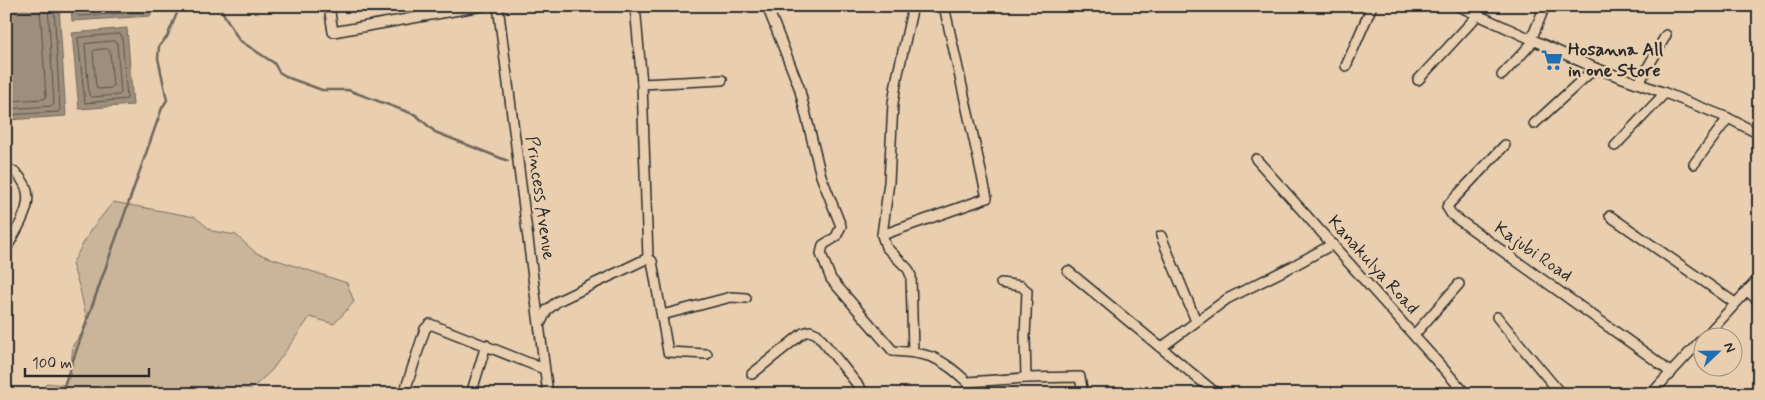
<svg xmlns="http://www.w3.org/2000/svg" width="1765" height="400" font-family="Mynerve,sans-serif">
	<style>
		.green { fill: #cab49a; stroke: #7a7062 }
		.water { fill: #9e8e7b; stroke: #70665b }
		.lines { fill: none; stroke-linecap: round; stroke-linejoin: round }
		.shore { stroke: #59534b; stroke-width: 1 }
		.stream { stroke: #70665b; stroke-width: 2.5 }
		.minor-casing { stroke: #2b2b2b; stroke-width: 12 }
		.minor { stroke: #e9cfb0; stroke-width: 9 }
		.labels { text-anchor: middle; dominant-baseline: central; stroke-width: 5; stroke-linejoin: round; paint-order: stroke }
		.poi-label { font-size: 18px; font-weight: bold; fill: #2b2b2b; stroke: #e9cfb0; text-anchor: start }
		.street-label { font-size: 18px; fill: #2b2b2b; stroke: #e9cfb0 }
	</style>
	<rect width="100%" height="100%" fill="#e9cfb0"/>
	<filter id="ink" filterUnits="userSpaceOnUse"><feTurbulence type="fractalNoise" baseFrequency=".02" numOctaves="2"/><feDisplacementMap in="SourceGraphic" scale="10" xChannelSelector="R" yChannelSelector="G"/><feConvolveMatrix kernelMatrix="1 2 1 2 8 2 1 2 1" color-interpolation-filters="sRGB"/></filter>
	<g filter="url(#ink)">
		<polygon class="green" points="113,202 195,217 212,231 236,235 256,253 347,283 354,302 334,324 310,317 272,370 246,394 43,394 46,383 64,385 70,377 73,345 88,325 80,289 72,264 90,231"/>
		<g class="water">
			<polygon points="59,6 66,116 8,120 6,92 6,9"/>
			<polygon points="71,6 150,6 151,16 72,21"/>
			<polygon points="127,28 133,105 79,109 72,33"/>
		</g>
		<g class="lines">
			<g class="shore">
				<polyline points="76,6 77,14 79,16 143,12 146,6"/>
				<polyline points="82,6 85,9 131,6"/>
				<polygon points="120,34 122,36 127,99 85,103 78,38"/>
				<polygon points="114,41 117,43 121,93 119,95 91,97 89,95 85,44"/>
				<polygon points="107,49 110,51 113,86 111,88 98,89 96,86 93,52 95,50"/>
				<polyline points="6,101 44,99 46,97 40,6"/>
				<polyline points="6,109 52,106 54,104 48,6"/>
				<polyline points="6,115 58,112 60,110 54,6"/>
			</g>
			<g class="stream">
				<polyline points="219,6 239,40 274,63 279,72 289,78 322,90 348,90 416,115 435,132 508,161"/>
				<polyline points="61,394 162,108 167,100 158,58 159,46 167,37 180,6"/>
			</g>
			<g class="minor-casing">
				<g id="minor">
					<polyline points="329,6 333,32 482,6"/>
					<polyline points="498,6 548,394"/>
					<polyline points="635,6 642,84 648,258 652,261 668,352 707,354"/>
					<path d="M767 6 799 87 821 176 841 226 836 237 823 245 821 254 831 279 893 351C929 353 941 357 967 382L1026 378 1080 377 1083 394"/>
					<polyline points="913,6 897,78 893,103 889,182 882,235 886,247 908,269 911,276 913,352"/>
					<polyline points="1458,6 1595,68 1665,93 1728,118 1759,134"/>
					<polyline points="1531,40 1545,6"/>
					<polyline points="1346,66 1372,6"/>
					<polyline points="1502,75 1534,41"/>
					<polyline points="1418,80 1477,16"/>
					<polyline points="1639,83 1666,35"/>
					<polyline points="642,84 722,80"/>
					<polyline points="1534,124 1595,68"/>
					<polyline points="1505,145 1449,204 1447,207 1452,215 1655,360 1671,373"/>
					<polyline points="1615,146 1665,93"/>
					<polyline points="1256,159 1466,394"/>
					<polyline points="1694,164 1728,118"/>
					<path d="M6 168C13 170 18 174 22 180 38 202 17 228 6 249"/>
					<polyline points="1610,216 1735,303"/>
					<polyline points="882,235 987,198 944,6"/>
					<polyline points="1161,236 1196,321"/>
					<polyline points="1068,271 1217,394"/>
					<polyline points="1001,283 1021,286 1027,291 1025,337 1026,378"/>
					<polyline points="1747,290 1759,302"/>
					<polyline points="662,315 731,297 746,298"/>
					<polyline points="1497,317 1561,394"/>
					<polyline points="541,322 547,310 558,301 648,258"/>
					<polyline points="1414,335 1459,284"/>
					<polyline points="1704,338 1759,278"/>
					<polyline points="1162,347 1227,299 1293,266 1333,244"/>
					<polyline points="752,374 803,333 810,331 817,334 865,394"/>
					<polyline points="404,394 425,329 430,324 544,369"/>
					<polyline points="471,394 486,345"/>
					<polyline points="1651,394 1702,339"/>
				</g>
			</g>
			<use href="#minor" class="minor"/>
		</g>
	</g>
	<defs>
		<g id="supermarket-bare" transform="scale(1.725)"><path d="M-6-5.5h2.5l.6 2H6L4.5 2H-2.5L-4.4-4H-6ZM-1.5 3.2a1.3 1.3 0 1 0 .1 0ZM3 3.2a1.3 1.3 0 1 0 .1 0Z" fill="#1f6fb2" stroke="#e9cfb0" stroke-width="2.5" paint-order="stroke"/></g>
	</defs>
	<g fill-rule="evenodd">
		<use href="#supermarket-bare" x="1552" y="60"/>
	</g>
	<g class="labels">
		<g class="poi-label">
			<text x="1568" y="50">Hosanna All<tspan x="1568" dy="21">in one Store</tspan></text>
		</g>
		<g class="street-label">
			<text transform="translate(540 198) rotate(82)">Princess Avenue</text>
			<text transform="translate(1533 252) rotate(35)">Kajubi Road</text>
			<text transform="translate(1373 265) rotate(48)">Kanakulya Road</text>
		</g>
	</g>
	<rect width="1765" height="400" fill="none" stroke="#e9cfb0" stroke-width="25"/>
	<rect x="12" y="12" width="1740" height="375" fill="none" stroke="#2b2b2b" stroke-width="2" filter="url(#ink)"/>
	<g transform="translate(1718 352) rotate(68)"><circle r="24" fill="#e9cfb0" stroke="#9d8d7b"/>
	<path d="M0-4L9 19L0 12L-9 19Z" fill="#1f6fb2"/>
	<text y="-8" font-size="14" font-weight="bold" text-anchor="middle" fill="#2b2b2b">N</text>
	</g>
	<path d="M25 368v8h124v-8" fill="none" stroke="#2b2b2b" stroke-width="2.5"/>
	<text x="32" y="368" font-size="15" fill="#2b2b2b" stroke="#e9cfb0" stroke-width="4" paint-order="stroke">100 m</text>
</svg>
